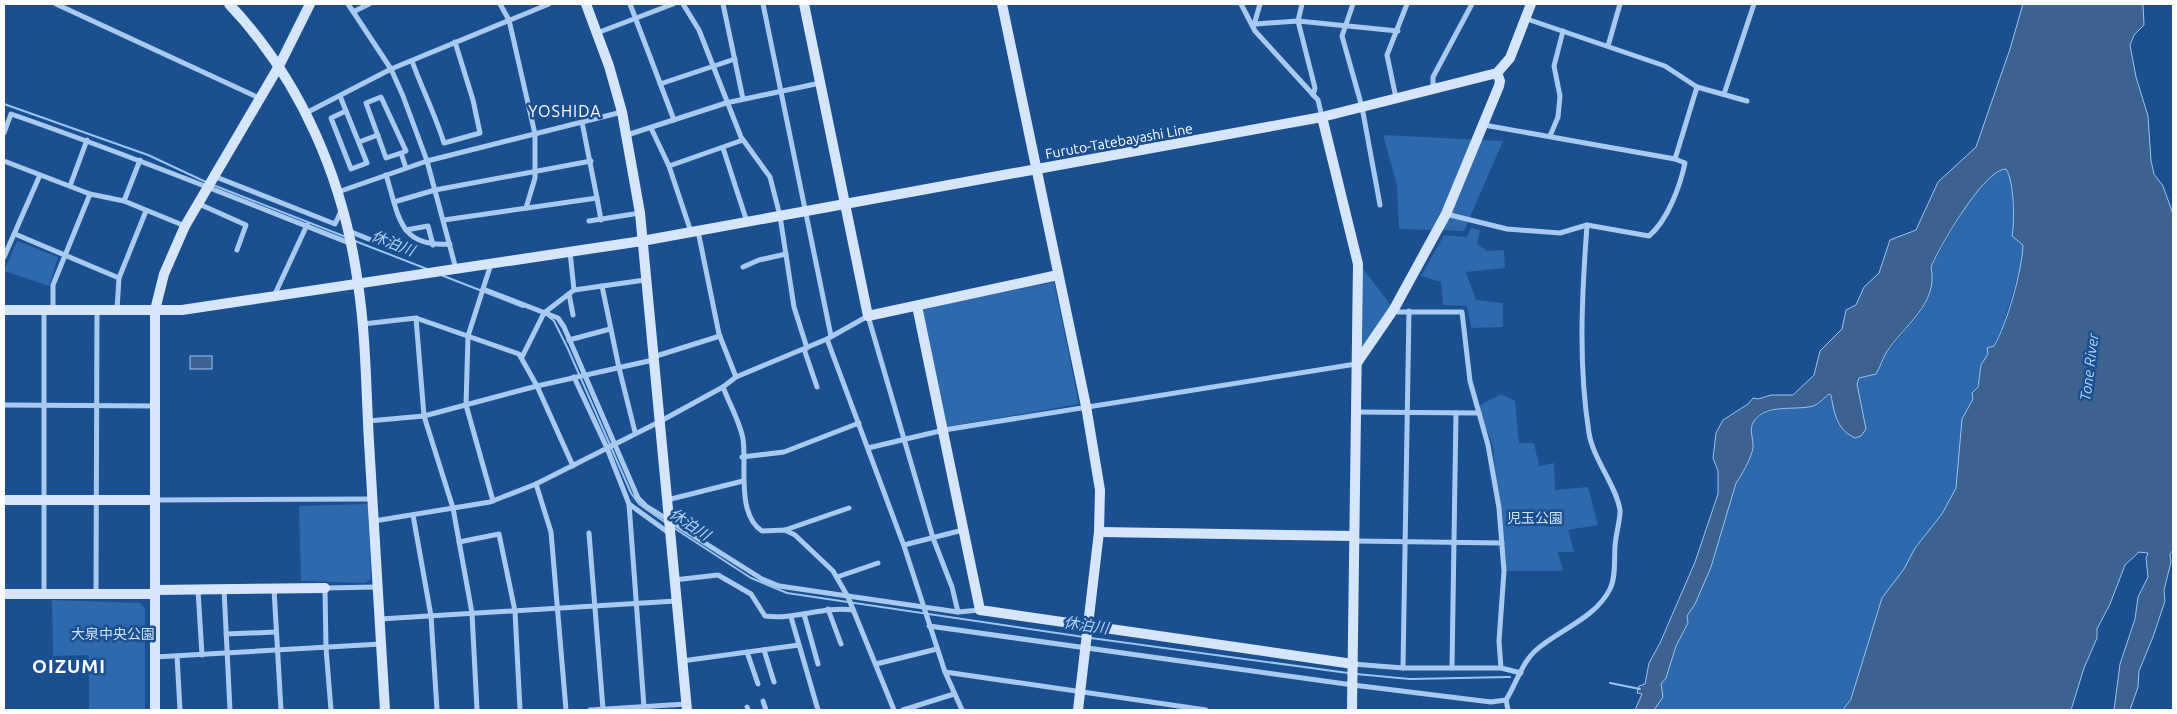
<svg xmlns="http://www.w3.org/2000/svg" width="2177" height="714" font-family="Ubuntu,'Noto Sans JP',sans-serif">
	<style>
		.green { fill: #2e69ad }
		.water { fill: #3c6290; stroke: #9cc4f0 }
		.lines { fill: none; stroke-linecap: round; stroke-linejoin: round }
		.stream { stroke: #9cc4f0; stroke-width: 2 }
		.street { stroke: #a9c9ee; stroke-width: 5 }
		.secondary { stroke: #d6e6fa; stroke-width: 10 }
		.labels { text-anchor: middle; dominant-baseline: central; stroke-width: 5; stroke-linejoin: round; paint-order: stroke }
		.street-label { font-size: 14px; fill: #fff; stroke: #1b4f8f }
		.park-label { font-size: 14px; fill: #cfe3fa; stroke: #1b4f8f }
		.water-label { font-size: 15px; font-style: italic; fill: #b5d3f5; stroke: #1b4f8f }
		.quarter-label { font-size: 16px; letter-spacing: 1px; fill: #fff; stroke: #1b4f8f }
		.district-label { font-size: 19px; font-weight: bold; letter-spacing: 1px; fill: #fff; stroke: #1b4f8f }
	</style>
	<rect width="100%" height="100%" fill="#1b4f8f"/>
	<g class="green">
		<polygon points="1383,135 1503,141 1464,231 1399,229 1397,185"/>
		<path d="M2001 169H2006L2011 175 2014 227 2012 235 2023 245 2022 261 2003 326 1986 361C1976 370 1982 383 1972 393L1973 399 1962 419 1956 488 1942 514 1915 548 1911 559 1879 606 1851 699 1843 710H1654L1661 698V684L1666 678 1676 646 1688 623 1687 616 1695 604 1711 567 1736 483C1741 477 1752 456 1753 448 1754 439 1748 430 1754 422 1767 402 1808 413 1829 394L1831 395 1838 424 1866 429 1857 384 1859 377 1878 371 1886 354 1922 310 1930 295 1929 288 1932 274 1931 267 1973 194 1995 172Z"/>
		<polygon points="1471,228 1480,230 1477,244 1487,251 1504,250 1505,268 1466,272 1476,300 1503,303 1503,327 1471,328 1467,306 1443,305 1441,282 1421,276 1444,235 1467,237"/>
		<polygon points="17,241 58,257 49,286 4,271"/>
		<polygon points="1362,267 1391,306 1357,357"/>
		<polygon points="1054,282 1079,404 946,427 922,308"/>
		<polygon points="1501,394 1515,401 1519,443 1534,443 1539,466 1554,463 1555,490 1588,487 1598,525 1568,530 1574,552 1558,552 1563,571 1504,571 1493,446 1477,407"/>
		<polygon points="368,504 371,579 365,583 301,581 299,506"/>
		<polygon points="52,600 140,603 145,608 145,710 89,710 89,655 53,656"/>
	</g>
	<g class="water">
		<path d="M2023 4H2143L2144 25 2134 35 2130 45 2136 77 2148 116 2151 161 2154 174 2163 186 2173 214V550L2170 554 2171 562 2164 590 2165 601 2153 637 2139 671 2138 687 2130 710H2114L2120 664 2135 619 2138 597 2148 577 2146 558 2148 553 2139 552 2125 565 2110 604 2097 629V638L2084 668 2071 710H1843L1851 699 1882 598 1904 569 1915 548 1942 514 1956 488 1962 419 1973 399 1972 393 1978 387 1981 365 1988 354 1987 348 1994 346C2007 324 2022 271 2023 245L2012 236C2015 222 2014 180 2006 169 1984 169 1940 246 1931 267 1939 304 1904 325 1886 353 1882 360 1880 368 1876 374L1859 378 1857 384 1866 429 1861 436 1855 438C1837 430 1834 413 1831 395L1829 394C1824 398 1819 404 1813 406 1795 411 1767 403 1754 421 1748 430 1754 439 1753 448 1752 456 1741 477 1736 483L1711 567 1695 604 1687 616 1688 623 1676 646 1666 678 1661 684 1663 697 1654 710H1635L1642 694 1637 693 1639 686 1645 684 1649 663 1660 643 1695 562 1718 494V471L1713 458 1716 433 1723 420 1748 404 1753 398 1758 399 1771 395H1793L1814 375 1820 351 1842 329 1846 310 1856 305 1864 287 1879 273 1890 240 1916 230 1938 182 1976 147 2010 49Z"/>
		<rect x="190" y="356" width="22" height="13"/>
	</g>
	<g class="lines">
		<g class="stream">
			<polyline points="4,104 148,155 206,182"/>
			<polyline points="213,185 346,237"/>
			<polyline points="355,241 427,269"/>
			<polyline points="441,275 523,307"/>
			<polyline points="548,316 554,321 568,349 631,493 639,504 666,523"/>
			<polyline points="674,528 751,578 787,593 1084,637"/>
			<polyline points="1091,638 1348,673"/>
			<polyline points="1356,674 1410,679 1510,677"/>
			<polyline points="1610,683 1640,689"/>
		</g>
		<g class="street">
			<polyline points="56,4 259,98"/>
			<polyline points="348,4 391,69 403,96 427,161 456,269"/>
			<polyline points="500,4 509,20 535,134 535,178 526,208"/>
			<polyline points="630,4 674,120"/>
			<polyline points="683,4 699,30 741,137 770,177 780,216 794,307 807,348"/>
			<polyline points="723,4 743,99"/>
			<polyline points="763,4 831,336"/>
			<polyline points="1241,4 1255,31 1318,100 1322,117"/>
			<polyline points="1302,4 1298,21 1315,88 1313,95"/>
			<polyline points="1353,4 1342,36 1362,107 1380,205"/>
			<polyline points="355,11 369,4"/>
			<polyline points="1527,19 1665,66 1697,87 1747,101"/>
			<polyline points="1256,24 1298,21 1398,31"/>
			<polyline points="1254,25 1260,4"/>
			<polyline points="597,33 673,4"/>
			<polyline points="1608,46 1620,4"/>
			<path d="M412 61C422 89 435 114 444 143L480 133 473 100 455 42"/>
			<polyline points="660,84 735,59"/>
			<polyline points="1433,89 1433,77 1472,4"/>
			<polyline points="1724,94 1754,4"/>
			<polyline points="340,96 367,163 351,169 331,118 346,111"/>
			<polyline points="1396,98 1387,55 1407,4"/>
			<polyline points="306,113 391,69 549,4"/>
			<polyline points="651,128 669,166 691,232"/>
			<path d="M4 133 11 114C126 154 240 200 352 244"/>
			<polyline points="627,135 726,103 820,83"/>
			<polyline points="1550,136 1558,117 1560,96 1554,66 1563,31"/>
			<polyline points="359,142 378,135"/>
			<polyline points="723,148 747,222"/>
			<polyline points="401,153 406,151 381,97 366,103 386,158 401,153 406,168"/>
			<polyline points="1675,159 1697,87"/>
			<polyline points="4,161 90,194 124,201 185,226"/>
			<polyline points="669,166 743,140"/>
			<path d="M386 175C399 215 398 248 450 244"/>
			<polyline points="216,177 335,224 342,209"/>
			<polyline points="70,186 87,140"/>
			<polyline points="338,192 427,161 622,112"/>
			<polyline points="597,198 601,220"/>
			<polyline points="124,201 140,160"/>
			<polyline points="394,202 435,190 591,161"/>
			<polyline points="199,204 246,225 237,250"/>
			<path d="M1446 214 1507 229 1560 233 1587 225 1649 236C1668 220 1680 186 1685 163L1675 159 1484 125"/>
			<polyline points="444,220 597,198 582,122"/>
			<polyline points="589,221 640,213"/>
			<polyline points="406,230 428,226 433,245"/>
			<polyline points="349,231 376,242"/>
			<polyline points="698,231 719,334 736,377"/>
			<polyline points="15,234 119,278"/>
			<polyline points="570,252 574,290"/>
			<polyline points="4,257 40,175"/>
			<polyline points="491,264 468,336 466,405 493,501"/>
			<polyline points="743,267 759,260 786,254"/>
			<polyline points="602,286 619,368 635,432"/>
			<polyline points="483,289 558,318 564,327 638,498 646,506 762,579 779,586 958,612 980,610"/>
			<polyline points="569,294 573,315"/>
			<polyline points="274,296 307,225"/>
			<polyline points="53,310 53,285 90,194"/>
			<polyline points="117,310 119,278 146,211"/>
			<polyline points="416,318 424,416 453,508 472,613 477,710"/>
			<polyline points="363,324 416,318 519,354 537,386 573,466"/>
			<polyline points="827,339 904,546 945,672 962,710"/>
			<polyline points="569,340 610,329"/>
			<polyline points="804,349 817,387"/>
			<polyline points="522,357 544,313 574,290 645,280"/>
			<polyline points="653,357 720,336"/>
			<polyline points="574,377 607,448 629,504 669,533"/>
			<path d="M723 387C729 403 740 422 743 439 747 465 736 514 762 531L785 530 795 535 833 571 848 597 894 710"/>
			<polyline points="4,405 156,406"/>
			<polyline points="1356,412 1479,413"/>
			<polyline points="368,421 424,416 537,386 653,360"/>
			<polyline points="868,448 944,430 1356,364"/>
			<polyline points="742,457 784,452 859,423"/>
			<polyline points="536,484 551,532 566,710"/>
			<polyline points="155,500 372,499"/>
			<polyline points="667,500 743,481"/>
			<polyline points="629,504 644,707"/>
			<polyline points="413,515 431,616 437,710"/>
			<polyline points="374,521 490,502 536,484 659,422 723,387 736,377 827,339 868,316 933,538 952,587 958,612"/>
			<polyline points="785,530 849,508"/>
			<polyline points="589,533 603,709"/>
			<polyline points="1355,541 1502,543"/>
			<polyline points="459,542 499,534 515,611 520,710"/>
			<polyline points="904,545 963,530"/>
			<polyline points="837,577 878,563"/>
			<path d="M674 580 718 575 751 594 765 616C795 620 823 606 853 610"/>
			<polyline points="224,589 230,710"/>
			<polyline points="274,589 281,710"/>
			<polyline points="198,590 202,655"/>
			<polyline points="44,594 44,310"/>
			<polyline points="96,594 97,310"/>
			<polyline points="828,609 841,644"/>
			<polyline points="804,614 818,664"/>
			<polyline points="791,617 818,710"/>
			<polyline points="380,619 676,601"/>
			<path d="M929 626 1353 685 1491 702 1506 700C1516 684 1522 663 1535 651 1558 630 1595 619 1610 589 1616 577 1614 560 1615 547 1615 537 1621 517 1620 510 1616 485 1593 459 1589 433 1578 364 1582 294 1587 225"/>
			<polyline points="226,634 276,632"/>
			<polyline points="764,650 774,682"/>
			<polyline points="747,652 758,684"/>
			<polyline points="177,656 180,710"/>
			<polyline points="155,657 381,644"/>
			<polyline points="682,661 799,645"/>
			<polyline points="876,664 937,649"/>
			<polyline points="1353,664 1403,668 1501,668 1499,641 1504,571 1499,508 1488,445 1470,381 1462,312 1398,312 1394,309"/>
			<polyline points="1403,668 1409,311"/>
			<polyline points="1452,668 1456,413"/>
			<polyline points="1501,668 1521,673"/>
			<polyline points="945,672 1206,710"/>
			<polyline points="1506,700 1508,710"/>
			<polyline points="763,701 766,710"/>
			<polyline points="747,707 748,710"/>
			<polyline points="331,710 326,648 325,588 377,587"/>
			<polyline points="590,710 686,704"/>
			<polyline points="903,710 954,694"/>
		</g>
		<g class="secondary">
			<path d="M229 4C301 80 344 180 358 284 366 336 366 390 369 442 375 532 380 621 385 710"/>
			<polyline points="586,4 609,66 622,112 640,213 687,710"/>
			<polyline points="804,4 868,316 1058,275"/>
			<polyline points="1002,4 1086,406 1100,490 1099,532 1078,710"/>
			<polyline points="1322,117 1358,264 1352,710"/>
			<polyline points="917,306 980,610 1353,664"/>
			<polyline points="4,310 182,310 642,241 1322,117 1497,73 1510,58 1531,4"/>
			<polyline points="1357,363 1394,309 1446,214 1499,86 1500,81 1497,73"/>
			<polyline points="4,500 155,500"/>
			<polyline points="1099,532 1354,536"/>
			<polyline points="155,590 325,588"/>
			<polyline points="4,594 155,594"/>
			<polyline points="155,710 155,310 164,274 185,226 279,66 310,4"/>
		</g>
	</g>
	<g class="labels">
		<g class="street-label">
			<text transform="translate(1119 141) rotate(-10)">Furuto-Tatebayashi Line</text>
		</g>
		<g class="park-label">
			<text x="1535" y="518">児玉公園</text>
			<text x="113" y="634">大泉中央公園</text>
		</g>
		<g class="water-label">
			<text transform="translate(393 243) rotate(21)">休泊川</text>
			<text transform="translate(2089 367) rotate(-83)">Tone River</text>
			<text transform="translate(690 524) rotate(33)">休泊川</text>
			<text transform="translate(1086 625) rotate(8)">休泊川</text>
		</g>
		<g class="quarter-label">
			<text x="565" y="111">YOSHIDA</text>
		</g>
		<g class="district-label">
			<text x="69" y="666">OIZUMI</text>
		</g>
	</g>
	<rect width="2177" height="714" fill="none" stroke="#ffffff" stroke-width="10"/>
</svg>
